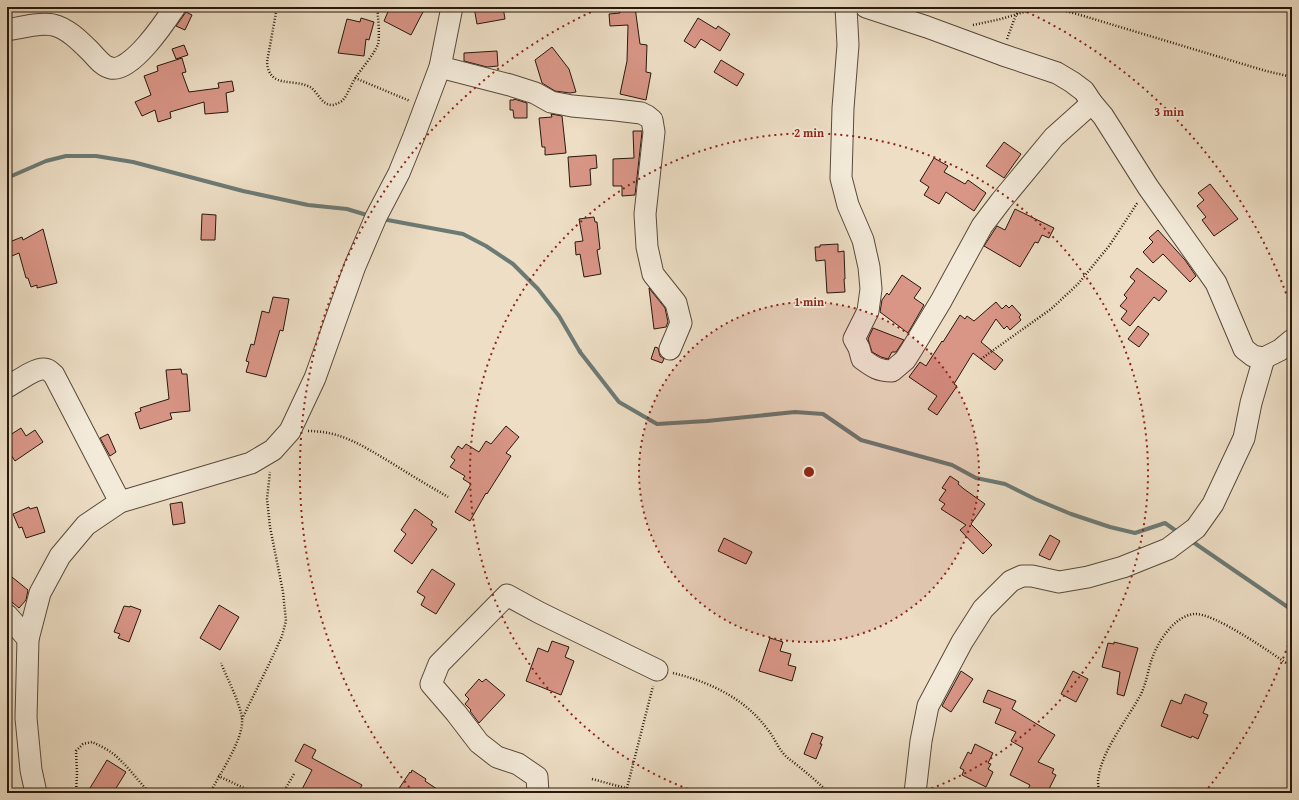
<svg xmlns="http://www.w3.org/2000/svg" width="1299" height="800" font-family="'Gentium Book Plus',serif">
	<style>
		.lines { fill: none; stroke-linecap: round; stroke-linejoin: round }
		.stream { stroke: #6c7a75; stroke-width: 4 }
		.building { fill: #d99687; stroke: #27180d }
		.minor-casing { stroke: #584a3b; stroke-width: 23 }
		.path { stroke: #27180d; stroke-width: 2.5; stroke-dasharray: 1 2; stroke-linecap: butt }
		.minor { stroke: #f3ead9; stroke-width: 21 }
		.ring { fill: none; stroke: #8f2418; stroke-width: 2; stroke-dasharray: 2 4 }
		.centre { fill: #8f2418; stroke: #f3ead9; stroke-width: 2 }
		.ring-label { font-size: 12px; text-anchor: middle; font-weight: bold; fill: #8f2418; stroke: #f3ead9; stroke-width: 3.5; stroke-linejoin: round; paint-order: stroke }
	</style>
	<rect width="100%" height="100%" fill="#eddec5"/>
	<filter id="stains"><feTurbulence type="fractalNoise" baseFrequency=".005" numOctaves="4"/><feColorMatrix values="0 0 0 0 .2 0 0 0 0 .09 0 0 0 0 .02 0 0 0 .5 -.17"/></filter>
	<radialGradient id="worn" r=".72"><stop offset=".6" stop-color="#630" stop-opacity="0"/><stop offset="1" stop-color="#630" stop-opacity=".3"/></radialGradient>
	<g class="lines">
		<g class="stream">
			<polyline points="7,178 46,161 66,156 96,156 133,162 243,191 308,205 347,209 370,216"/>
			<polyline points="382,219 463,234 486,246 513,264 538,289 559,316 580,352 580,351"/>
			<polyline points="580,352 619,402 657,424 707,421 795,412 823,414 861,440 952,465 976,478 1005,484 1035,499 1071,514 1110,527 1135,533 1165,523 1179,533"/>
			<polyline points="1190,540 1292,610"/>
		</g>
	</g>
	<g class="building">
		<polygon points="390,7 415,7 423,12 411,35 384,21"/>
		<polygon points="474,7 503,7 505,19 477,24"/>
		<polygon points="635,7 640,44 647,45 646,72 651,73 646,100 620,94 627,61 628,25 610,26 609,14 620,13 619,9"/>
		<polygon points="186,12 192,15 185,30 176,26"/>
		<polygon points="361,18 374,22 369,40 366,39 364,56 338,53 347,19 360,22"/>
		<polygon points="698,18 716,29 718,26 730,34 720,51 701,39 695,48 684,41"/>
		<polygon points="184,45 188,55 176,59 172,49"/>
		<polygon points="552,47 569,69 576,92 570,93 555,91 542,83 535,60"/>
		<polygon points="497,51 498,66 487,67 464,61 464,53"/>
		<polygon points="182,58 186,72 182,73 189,92 219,88 218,83 232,81 234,91 226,93 228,112 205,114 204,102 170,112 171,118 158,122 155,110 142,116 135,102 151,95 144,76 158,71 157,66"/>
		<polygon points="721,60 744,74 737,86 714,72"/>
		<polygon points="514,99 527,103 527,118 514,118 513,110 510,110 510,100 514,100"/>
		<polygon points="551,114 562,116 566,153 545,155 545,147 542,147 539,118 552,117"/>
		<polygon points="633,131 642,131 642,132 635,195 622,196 622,186 613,186 613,159 634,158"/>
		<polygon points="1004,142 1021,154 1004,178 986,166"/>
		<polygon points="596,155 597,168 590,169 591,185 570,187 568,157"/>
		<polygon points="934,158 948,166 944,172 965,184 968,180 986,193 974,211 946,192 939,204 924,195 929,187 920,181"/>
		<polygon points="1210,184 1238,219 1214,236 1202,220 1206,217 1197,206 1204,200 1198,193"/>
		<polygon points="1015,209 1054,228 1049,238 1042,235 1038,243 1035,242 1020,267 984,246 997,226 1005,230"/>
		<polygon points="202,214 216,215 215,240 201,240"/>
		<polygon points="594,217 595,222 597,222 600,249 597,250 601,274 584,277 580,254 576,255 575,242 583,241 579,219"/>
		<polygon points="43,229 57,283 37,288 37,285 31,287 28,278 26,278 19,253 7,258 7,243 22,237 23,240"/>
		<polygon points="1158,230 1185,260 1196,276 1190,282 1163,254 1153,263 1143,252 1153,242 1149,238"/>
		<polygon points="838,244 838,252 844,251 845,279 844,279 845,292 827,293 825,260 816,261 815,247 820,247 820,245"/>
		<polygon points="1137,268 1167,291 1159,301 1154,297 1130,326 1121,319 1127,311 1120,306 1127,298 1124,295 1135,281 1130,277"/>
		<polygon points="902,275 921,288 914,298 924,305 908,333 880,312 882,300 887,293 889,295"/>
		<polygon points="649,288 665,308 668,322 666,327 654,329"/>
		<polygon points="273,297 289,299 283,331 280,330 266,377 246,372 249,362 246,361 251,344 254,345 262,311 269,313"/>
		<polygon points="996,302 1002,309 1006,305 1009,308 1012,305 1021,315 1019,317 1021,320 1010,330 1007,326 1004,329 996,319 981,342 1003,360 995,370 973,353 954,384 957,386 937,415 928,409 937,396 909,377 920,362 926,366 942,341 943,342 960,315 965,319 967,316 974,321"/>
		<polygon points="1138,326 1149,334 1139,347 1128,339"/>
		<polygon points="873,328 904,340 896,352 892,352 888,359 881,357 872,352 868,339"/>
		<polygon points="655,347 658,348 660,356 664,359 662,363 651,359"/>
		<polygon points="181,369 182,374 187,374 190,411 170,413 172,419 140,429 135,413 141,411 140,408 169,399 166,370"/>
		<polygon points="506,426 519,437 506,453 511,456 487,494 486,493 470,521 455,512 471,484 463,479 465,476 450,467 455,460 451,457 458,446 462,449 466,444 479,452 486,441 491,444"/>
		<polygon points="21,428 26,436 35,430 43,442 15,461 7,449 7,437"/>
		<polygon points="108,434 116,452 110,456 100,438"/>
		<polygon points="950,476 959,482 958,484 964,489 985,504 971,524 992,545 983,554 960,530 966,525 941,509 945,504 939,500 946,490 942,488"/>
		<polygon points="182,502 185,523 173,525 170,504"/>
		<polygon points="29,507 30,509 37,507 45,532 26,538 22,527 19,528 13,514"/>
		<polygon points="415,509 433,522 431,525 437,529 412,564 394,551 406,534 401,530"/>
		<polygon points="1050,535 1060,541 1050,560 1039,555"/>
		<polygon points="724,538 752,552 746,564 718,551"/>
		<polygon points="432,569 455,584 436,614 421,605 425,597 417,592"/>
		<polygon points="7,573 28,590 26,600 19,608 7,598"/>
		<polygon points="219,605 239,617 220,650 200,638"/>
		<polygon points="124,606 130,607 130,606 141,610 129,642 118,638 120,634 114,632"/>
		<polygon points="770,638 783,642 780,651 791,654 788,665 796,667 792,681 759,671"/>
		<polygon points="552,641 569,647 565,657 574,661 561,695 526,681 538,648 548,652"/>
		<polygon points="1114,642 1138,648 1124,696 1117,694 1120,672 1102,667 1108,643 1114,644"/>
		<polygon points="961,671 973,679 951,712 942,706"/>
		<polygon points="1073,671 1088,679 1076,702 1061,694"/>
		<polygon points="479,679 482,682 486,679 505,695 479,723 470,711 471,710 465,704 469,699 465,695"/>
		<polygon points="988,690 1016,701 1012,709 1055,735 1038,762 1054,769 1052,773 1056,775 1047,793 1026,793 1030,785 1010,775 1023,748 1011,741 1016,732 995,723 1001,709 983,702"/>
		<polygon points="1185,694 1207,703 1203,713 1208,715 1198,739 1192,736 1191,738 1161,726 1171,700 1181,704"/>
		<polygon points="812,733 823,737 820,744 822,744 816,759 804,754"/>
		<polygon points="304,744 316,750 312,758 362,785 358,793 300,793 312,770 295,761"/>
		<polygon points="975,744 993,753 988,763 991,764 988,769 993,772 986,787 962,775 964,770 960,768 968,752 971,754"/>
		<polygon points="107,760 126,772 113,793 87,793"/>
		<polygon points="412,770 426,779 425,781 443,793 396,793 410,772 411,773"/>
	</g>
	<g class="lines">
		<g class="minor-casing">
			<g id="minor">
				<path d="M846 7 848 45 843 108 841 178 848 205 863 240 869 267 871 289 868 311 854 339 859 348 862 359C873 367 878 371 892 371L905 360 912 349 941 301 982 226 1001 201 1054 137 1092 103"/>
				<polyline points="866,7 927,27 1003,55 1057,73 1072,82 1084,91 1092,103 1103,116 1148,187 1216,283 1244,349 1253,356 1264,358 1280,350 1292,340"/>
				<path d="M7 30C18 28 42 22 53 25 67 28 80 41 90 51 96 57 103 67 111 68 131 73 165 22 175 7"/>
				<polyline points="440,67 510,85 535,93 551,102 572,106 616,110 641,113 647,116 652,120 654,132 645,214 647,247 653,274 676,303 681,323 670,349"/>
				<path d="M7 387C15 383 35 368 44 369 48 369 51 372 54 375L120 502"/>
				<polyline points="7,615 28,639"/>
				<polyline points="36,793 31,770 26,718 28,639 40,593 60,556 86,525 120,502 251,463 273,450 290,431 315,378 355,266 376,217 399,173 414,136 440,67 452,7"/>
				<polyline points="538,793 537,777 518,764 497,757 479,743 456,713 431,684 439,664 507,595 540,613 657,670"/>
				<polyline points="915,793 921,741 928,706 962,642 983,609 1011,581 1022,576 1032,576 1059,582 1088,577 1123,567 1168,549 1196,528 1213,504 1244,438 1251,403 1264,358"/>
			</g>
		</g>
		<g class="path">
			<path d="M277 7 267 62C269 89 293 78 310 87 318 92 322 106 333 105 336 104 339 103 342 101 348 95 351 84 356 77 362 68 375 53 378 44 380 38 378 14 377 7"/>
			<polyline points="973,25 1001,19 1034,9 1053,8 1077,14 1266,71 1292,77"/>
			<polyline points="1007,39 1014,20 1020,7"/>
			<polyline points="355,78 410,101"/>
			<polyline points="981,359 1051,309 1078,284 1109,246 1138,202"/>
			<path d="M308 431C341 431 363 446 390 462 409 474 429 486 448 497"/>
			<path d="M673 673C710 682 746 699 768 730 774 737 777 746 783 753 787 758 792 761 797 765 808 774 819 783 829 793"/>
			<polyline points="242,719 272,658 282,636 286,621 283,592 270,527 267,499 270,472"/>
			<polyline points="218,776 255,793"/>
			<polyline points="592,779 644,793"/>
			<polyline points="627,788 653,686"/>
			<path d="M76 793 77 773 76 751 83 744 92 742C101 746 111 751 118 758 130 769 139 782 150 793"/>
			<path d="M210 793C219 775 244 739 242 719 241 705 227 678 221 663"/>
			<polyline points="283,793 294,774"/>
			<path d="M1099 793C1099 789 1098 785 1098 781 1100 752 1128 719 1141 694 1147 682 1148 668 1153 656 1159 640 1175 616 1194 614 1214 612 1274 655 1292 667"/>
		</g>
		<use href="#minor" class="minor"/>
	</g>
	<circle cx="809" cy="472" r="170" fill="#8f2418" fill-opacity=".12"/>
	<g class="ring">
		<circle cx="809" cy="472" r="170"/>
		<path d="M699 793A339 339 0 1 1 919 793"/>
		<path d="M1292 634A509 509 0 0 1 1205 792M413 792A509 509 0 0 1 602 7M1016 7A509 509 0 0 1 1292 310"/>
	</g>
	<circle cx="809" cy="472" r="6" class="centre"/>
	<g class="ring-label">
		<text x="1169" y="116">3 min</text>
		<text x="809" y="137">2 min</text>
		<text x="809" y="306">1 min</text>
	</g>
	<rect width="1299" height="800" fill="none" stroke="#eddec5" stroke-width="24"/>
	<rect x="8" y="8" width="1283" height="784" fill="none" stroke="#27180d" stroke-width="2"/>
	<rect x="12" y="12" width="1275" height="776" fill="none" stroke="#27180d"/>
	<rect width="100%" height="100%" filter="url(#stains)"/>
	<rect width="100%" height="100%" fill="url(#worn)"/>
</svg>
